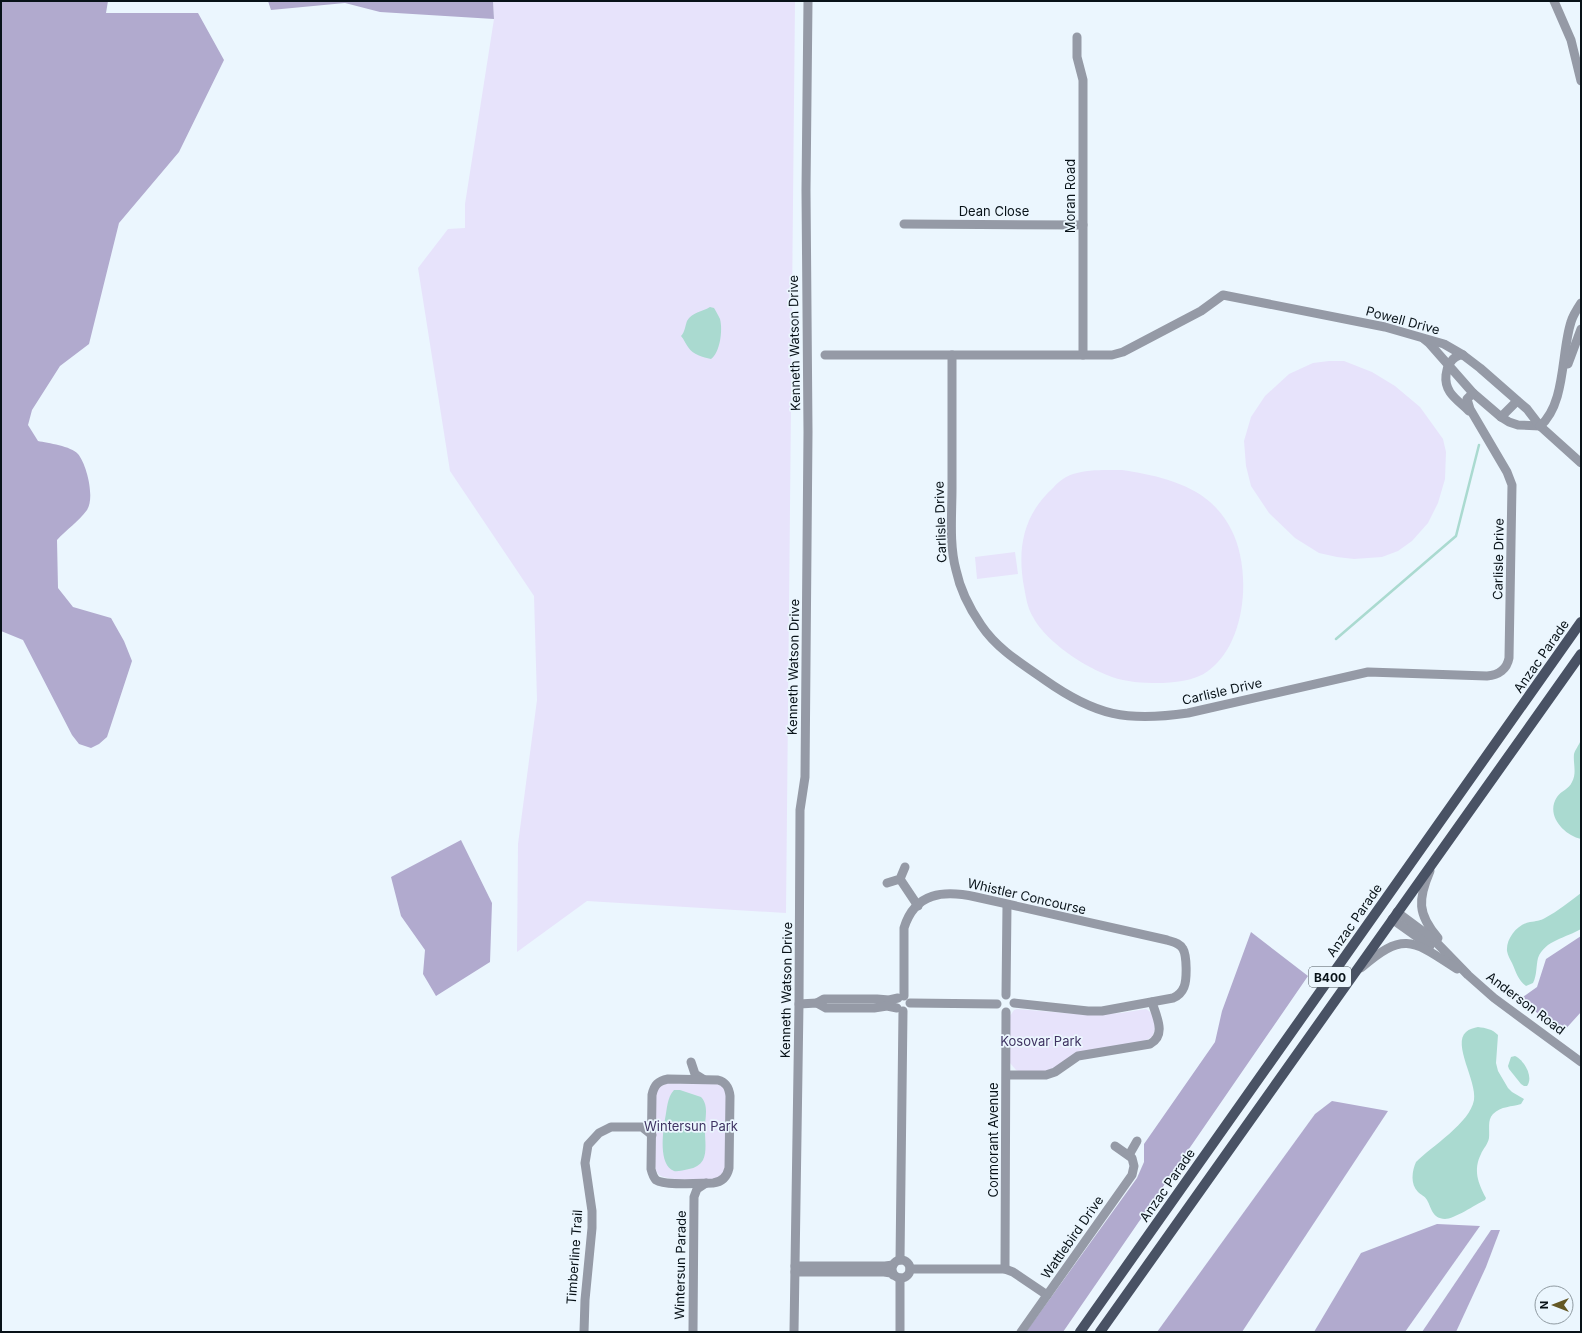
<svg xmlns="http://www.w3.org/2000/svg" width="1582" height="1333" font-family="Inter,sans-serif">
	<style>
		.green { fill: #e7e3fb }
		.forest { fill: #b1aace }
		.water { fill: #aadad0 }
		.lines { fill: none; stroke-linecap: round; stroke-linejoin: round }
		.stream { stroke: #aadad0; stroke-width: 2.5 }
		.minor { stroke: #959aa6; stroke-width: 9 }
		.major { stroke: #495264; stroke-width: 10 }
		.labels { text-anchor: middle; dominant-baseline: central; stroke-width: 3.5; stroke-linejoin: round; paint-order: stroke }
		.shield { fill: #ebf6fe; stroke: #4c565d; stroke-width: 1 }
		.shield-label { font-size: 12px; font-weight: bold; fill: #081218 }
		.street-label { font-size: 13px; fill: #081218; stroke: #ebf6fe }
		.park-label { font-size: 13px; fill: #3f3362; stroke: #ebf6fe }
	</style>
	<rect width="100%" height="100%" fill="#ebf6fe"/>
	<g class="green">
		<polygon points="493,1 795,1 786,913 587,901 517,952 518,844 537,700 534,596 450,471 418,268 448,229 465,228 465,204 494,19"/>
		<polygon points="1329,361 1344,361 1372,372 1395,386 1420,407 1443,439 1446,452 1445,479 1438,503 1428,523 1412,541 1398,551 1382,557 1354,559 1337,557 1319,553 1295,538 1269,513 1251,486 1246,466 1244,441 1251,417 1265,396 1289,374 1313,363"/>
		<path d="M1122 470C1150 474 1188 482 1210 502 1218 509 1226 519 1231 529 1252 569 1247 643 1208 671 1195 681 1173 683 1157 683 1143 683 1126 682 1112 677 1086 668 1046 642 1033 617 1027 607 1026 597 1024 587 1017 549 1023 515 1053 488 1058 482 1066 476 1073 474 1088 469 1106 470 1122 470Z"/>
		<polygon points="1015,552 1018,574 977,579 975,557"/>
		<path d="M1017 1009 1089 1015 1121 1013 1146 1009C1156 1014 1157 1028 1152 1037L1144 1041 1061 1065 1046 1071 1020 1072 1016 1070 1010 1063V1016L1014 1010Z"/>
		<path d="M668 1083 717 1084 722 1086 727 1095 725 1171C722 1174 719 1178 715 1179 706 1181 668 1180 661 1176 657 1174 656 1170 655 1166L656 1091 659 1087Z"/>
	</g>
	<g class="forest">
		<path d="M1 1H108L106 13H198L224 60 179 152 119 223 89 344 60 366 32 410 28 425 38 441C48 443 71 446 78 454 87 465 95 498 87 510 79 521 66 530 57 540L58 588 73 607 111 618 124 641 132 661 107 737 99 744 91 748 79 744 72 735 23 640 1 631Z"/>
		<polygon points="268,1 493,1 494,19 380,12 345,3 271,10"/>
		<polygon points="461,840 492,903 490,962 436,996 423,974 425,950 401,916 391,877"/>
		<polygon points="1251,932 1308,976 1063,1332 1026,1332 1137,1178 1144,1162 1144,1144 1215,1042 1222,1011"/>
		<polygon points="1581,936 1581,1012 1562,1033 1520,999 1537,987 1546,959"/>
		<polygon points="1332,1101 1388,1111 1242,1332 1157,1332 1315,1114"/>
		<polygon points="1437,1224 1480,1226 1405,1332 1314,1332 1361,1253"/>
		<polygon points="1491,1230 1500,1230 1486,1267 1456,1332 1422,1332"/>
	</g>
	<g class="water">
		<path d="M710 307 714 308C716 311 718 315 720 319 723 330 720 353 711 359 703 357 693 355 688 347 685 343 684 339 681 336 685 332 685 326 687 321 692 312 702 312 710 307Z"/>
		<path d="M1581 740V839C1564 835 1545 815 1557 797 1561 791 1569 789 1572 782 1577 773 1573 764 1574 754 1575 750 1579 745 1581 740Z"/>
		<path d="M1581 893V929C1566 938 1545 940 1538 958 1536 966 1537 975 1533 983L1526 986C1518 980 1516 972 1512 963 1510 959 1508 956 1507 951 1506 938 1518 924 1530 922 1536 921 1540 921 1545 918 1558 911 1569 902 1581 893Z"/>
		<path d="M1478 1027C1486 1028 1492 1029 1498 1035L1496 1063 1498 1071 1508 1088 1512 1092 1524 1099 1521 1104C1512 1107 1501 1106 1493 1114 1487 1120 1490 1130 1489 1138 1488 1144 1483 1149 1481 1154 1473 1170 1478 1183 1486 1198L1485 1200C1475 1205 1454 1219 1445 1219 1432 1218 1432 1209 1427 1200 1425 1196 1421 1195 1418 1192 1410 1184 1412 1171 1416 1162 1432 1146 1470 1123 1474 1100 1477 1081 1452 1044 1466 1032 1469 1029 1474 1028 1478 1027Z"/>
		<path d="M1515 1056C1524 1060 1534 1077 1527 1086H1524L1521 1084 1509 1069 1508 1066 1511 1057Z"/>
		<path d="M674 1090H680L701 1097C710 1106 704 1121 705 1132 705 1140 707 1152 703 1160 700 1165 695 1168 689 1169 684 1170 677 1172 674 1171 658 1165 663 1131 665 1119 667 1110 667 1097 674 1090Z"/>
	</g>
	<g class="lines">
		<polyline class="stream" points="1336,639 1456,536 1479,445"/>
		<g class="minor">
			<polyline points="1554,1 1571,40 1581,81"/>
			<polyline points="1077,37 1077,57 1083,80 1083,355"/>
			<polyline points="904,224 1083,225"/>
			<polyline points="1424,339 1429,343 1473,393 1501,417 1509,422 1518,425 1540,426"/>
			<polyline points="825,355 1112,355 1123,352 1201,311 1223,295 1385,327 1444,344 1463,355 1480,368 1527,409 1540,426 1581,463"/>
			<path d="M952 355C952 399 952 444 952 488 952 515 949 544 956 570 960 589 970 609 981 625 997 649 1022 664 1045 680 1096 716 1127 722 1188 713L1368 672 1487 676C1499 675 1507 669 1509 658L1512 485 1507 472 1470 409 1467 399 1473 393"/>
			<path d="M1463 355C1457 355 1453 358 1450 363 1447 366 1447 371 1446 375 1444 393 1458 400 1469 411"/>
			<polyline points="1568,364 1581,329"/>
			<polyline points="1501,417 1517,401"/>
			<path d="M1540 426C1566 404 1561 352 1571 322 1573 315 1577 309 1581 303"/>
			<path d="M1430 871C1418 899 1417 914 1438 938"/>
			<polyline points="900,879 918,906"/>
			<polyline points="887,883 900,879 905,867"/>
			<polyline points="1397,912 1432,938 1468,975 1494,998 1581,1062"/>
			<polyline points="1392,919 1430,946"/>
			<path d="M1361 968C1404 930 1414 941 1457 969"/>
			<polyline points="1006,995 1007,905"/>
			<path d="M904 996V928C915 892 944 890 976 897L1167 940C1173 942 1180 943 1183 949 1187 956 1187 980 1184 987 1182 992 1178 996 1173 998L1102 1011H1088L1014 1003"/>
			<polyline points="817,1003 824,999 877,999 889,1000 898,998"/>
			<polyline points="910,1003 997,1004"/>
			<polyline points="799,1004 817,1003 826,1008 874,1008 887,1006 897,1008"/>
			<polyline points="691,1062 695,1074 703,1079"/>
			<path d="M1007 1075H1046L1055 1072 1078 1056 1150 1044C1167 1035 1156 1016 1152 1002"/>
			<path d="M668 1079 718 1080C726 1082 729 1087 730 1096L729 1168C727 1177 722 1182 713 1183 701 1183 665 1186 656 1180 653 1177 652 1173 651 1169L652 1095C654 1085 658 1081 668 1079Z"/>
			<polyline points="1129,1155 1137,1141"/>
			<circle cx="901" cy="1269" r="9"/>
			<polyline points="900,1260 903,1011"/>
			<polyline points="795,1266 885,1266 893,1265"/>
			<polyline points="910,1269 1005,1269 1013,1272 1047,1295"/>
			<polyline points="1005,1269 1006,1012"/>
			<polyline points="795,1272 884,1272 891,1273 893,1275"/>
			<polyline points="900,1278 900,1332"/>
			<polyline points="584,1332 585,1300 592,1228 592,1211 585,1163 588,1145 599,1133 611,1127 642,1127 652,1135"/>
			<polyline points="693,1332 694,1197 697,1189 706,1183"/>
			<polyline points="794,1332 799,1004 800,810 805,777 808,432 806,190 808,1"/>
			<polyline points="1021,1332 1132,1175 1134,1166 1132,1158 1115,1146"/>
		</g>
		<g class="major">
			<polyline points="1080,1332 1581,622"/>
			<polyline points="1100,1332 1581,654"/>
		</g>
	</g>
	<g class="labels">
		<rect class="shield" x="1309" y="967" width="42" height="20" rx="3"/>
		<g class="shield-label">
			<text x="1330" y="977">B400</text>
		</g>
		<g class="street-label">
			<text transform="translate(1070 196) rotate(-90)">Moran Road</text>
			<text x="994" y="211">Dean Close</text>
			<text transform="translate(1403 320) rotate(15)">Powell Drive</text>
			<text transform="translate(794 343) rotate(-91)">Kenneth Watson Drive</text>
			<text transform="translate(940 522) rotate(-92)">Carlisle Drive</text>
			<text transform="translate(1498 559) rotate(-89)">Carlisle Drive</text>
			<text transform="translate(1541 656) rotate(-55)">Anzac Parade</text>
			<text transform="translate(793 667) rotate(-89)">Kenneth Watson Drive</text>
			<text transform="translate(1222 691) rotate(-13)">Carlisle Drive</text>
			<text transform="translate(1027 896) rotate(13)">Whistler Concourse</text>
			<text transform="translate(1354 920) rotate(-55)">Anzac Parade</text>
			<text transform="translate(786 990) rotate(-89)">Kenneth Watson Drive</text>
			<text transform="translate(1526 1003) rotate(37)">Anderson Road</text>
			<text transform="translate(993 1140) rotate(-90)">Cormorant Avenue</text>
			<text transform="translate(1167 1185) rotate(-55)">Anzac Parade</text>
			<text transform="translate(1072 1237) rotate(-55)">Wattlebird Drive</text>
			<text transform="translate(574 1257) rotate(-86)">Timberline Trail</text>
			<text transform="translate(680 1265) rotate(-89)">Wintersun Parade</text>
		</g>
		<g class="park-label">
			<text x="1041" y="1041">Kosovar Park</text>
			<text x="691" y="1126">Wintersun Park</text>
		</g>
	</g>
	<rect width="1582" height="1333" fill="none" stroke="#081218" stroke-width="4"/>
	<g transform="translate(1554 1305) rotate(270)"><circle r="19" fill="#ebf6fe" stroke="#909ba2"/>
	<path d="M0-3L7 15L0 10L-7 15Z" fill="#645825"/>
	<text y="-6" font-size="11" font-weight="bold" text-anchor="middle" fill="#081218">N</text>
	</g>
</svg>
